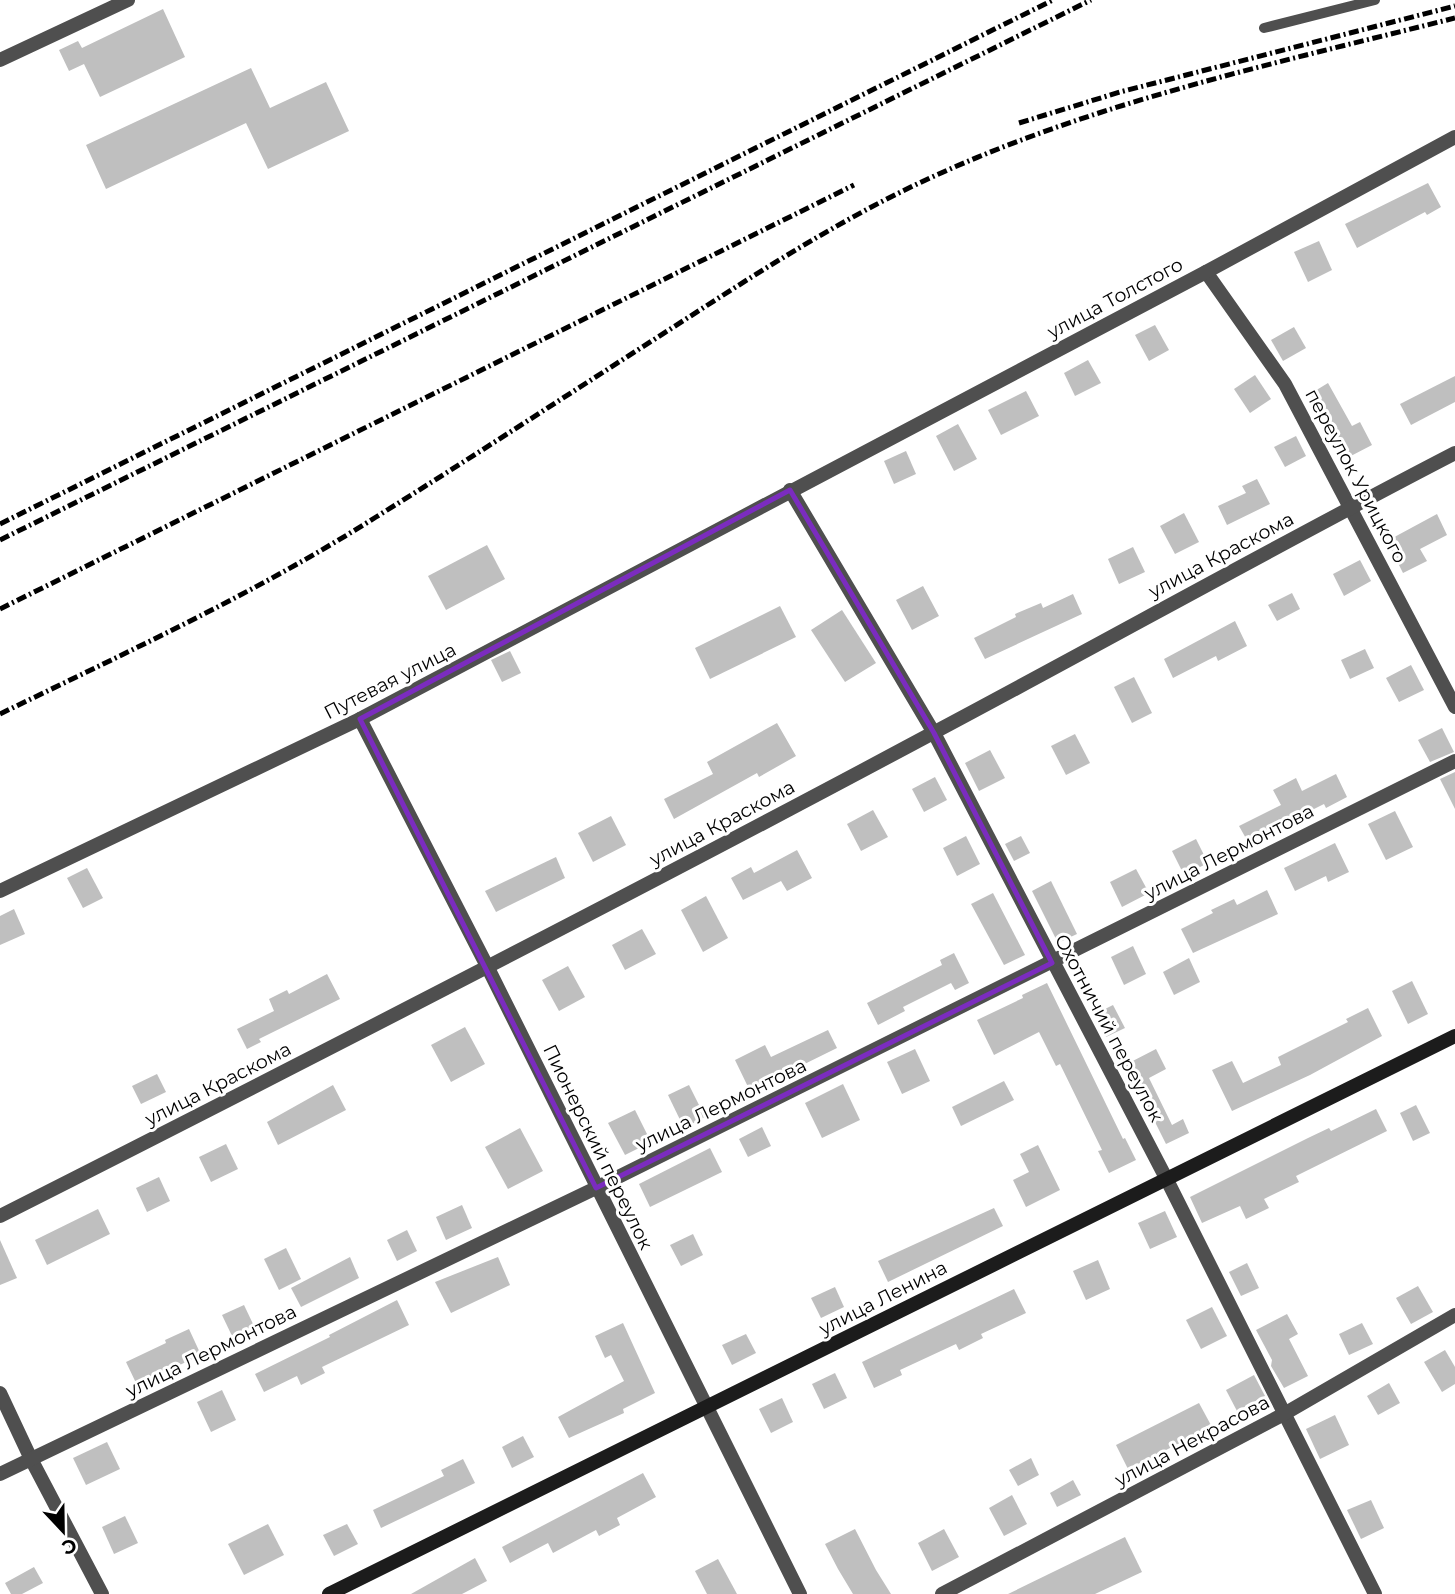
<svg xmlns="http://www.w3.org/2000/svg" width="1455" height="1594" font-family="Montserrat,sans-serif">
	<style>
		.building { fill: #bfbfbf }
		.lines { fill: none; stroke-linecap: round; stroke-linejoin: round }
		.service { stroke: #4f4f4f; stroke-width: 10 }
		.minor { stroke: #4f4f4f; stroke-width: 14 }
		.secondary { stroke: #1c1c1c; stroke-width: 14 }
		.rail { stroke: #000; stroke-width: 5; stroke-dasharray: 10 3.5 2 3.5; stroke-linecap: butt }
		.marked { fill: none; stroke: #7b2cbf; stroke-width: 5; stroke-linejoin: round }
		.labels { text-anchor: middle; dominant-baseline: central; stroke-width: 6; stroke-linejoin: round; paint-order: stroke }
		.street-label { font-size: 19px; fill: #000; stroke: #fff }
	</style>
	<rect width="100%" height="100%" fill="#fff"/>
	<g class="building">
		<polygon points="163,9 185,57 100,97 84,64 69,71 59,50 78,41 82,48"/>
		<polygon points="251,68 270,108 326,82 349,131 268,169 246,123 106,189 86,145"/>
		<polygon points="1428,183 1441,207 1427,215 1425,212 1357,248 1345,224"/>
		<polygon points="1319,241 1332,270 1308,282 1294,252"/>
		<polygon points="1155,325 1169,350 1149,361 1135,335"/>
		<polygon points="1294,327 1306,348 1283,361 1271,340"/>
		<polygon points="1088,360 1101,383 1075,396 1064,373"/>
		<polygon points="1255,375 1271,399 1250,413 1234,389"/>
		<polygon points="1455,376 1455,402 1411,425 1400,404"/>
		<polygon points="1328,383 1352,426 1360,422 1372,445 1347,458 1324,414 1322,415 1310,394"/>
		<polygon points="1026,391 1039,416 1001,435 988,410"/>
		<polygon points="958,424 977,459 954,471 936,436"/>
		<polygon points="1296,436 1306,456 1285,467 1274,447"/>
		<polygon points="906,451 916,474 894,484 884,461"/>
		<polygon points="1257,479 1270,504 1227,525 1218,506 1246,493 1242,486"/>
		<polygon points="1184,513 1199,542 1175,554 1160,526"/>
		<polygon points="1437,514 1447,535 1420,549 1427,561 1403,573 1387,541"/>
		<polygon points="487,545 505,579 446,610 428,576"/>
		<polygon points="1133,547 1145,572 1119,584 1108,559"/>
		<polygon points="1360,560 1371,581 1344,596 1333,574"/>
		<polygon points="923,586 939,616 912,630 896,600"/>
		<polygon points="1292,593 1300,609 1277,621 1268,605"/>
		<polygon points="1073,594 1082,614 985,659 974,638 1016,617 1015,614 1041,603 1043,608"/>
		<polygon points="780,606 796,637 710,679 695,648"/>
		<polygon points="842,610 876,663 845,682 811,630"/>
		<polygon points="1235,621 1247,646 1218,661 1216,656 1173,678 1164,659"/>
		<polygon points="1365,649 1374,668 1350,679 1341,660"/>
		<polygon points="510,651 521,673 502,682 491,660"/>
		<polygon points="1411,665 1424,690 1399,702 1386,678"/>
		<polygon points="1134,677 1152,713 1132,723 1114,687"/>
		<polygon points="777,723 796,756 759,777 757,773 674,819 664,799 713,774 707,762"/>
		<polygon points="1442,728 1454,752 1430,762 1418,740"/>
		<polygon points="1075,734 1090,763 1066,775 1051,746"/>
		<polygon points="990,750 1005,778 979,791 965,763"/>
		<polygon points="1455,772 1455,809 1440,779"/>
		<polygon points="1336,774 1347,797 1326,808 1324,804 1248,842 1239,826 1281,805 1273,790 1296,778 1302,791"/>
		<polygon points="935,777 947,800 924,812 912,789"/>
		<polygon points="873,810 888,837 861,851 847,824"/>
		<polygon points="1395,811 1413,847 1386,860 1368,824"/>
		<polygon points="611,816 626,845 593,862 578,833"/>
		<polygon points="966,836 980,864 957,876 943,848"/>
		<polygon points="1021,836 1030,853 1014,861 1005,844"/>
		<polygon points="1196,839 1208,863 1184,875 1172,851"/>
		<polygon points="1335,843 1349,872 1328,882 1326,876 1295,891 1284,868"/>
		<polygon points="797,850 812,878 787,891 781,881 743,900 731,878 751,867 754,873"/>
		<polygon points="556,857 565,878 496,912 485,891"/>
		<polygon points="87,868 103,898 83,908 67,878"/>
		<polygon points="1136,869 1149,893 1122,907 1110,882"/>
		<polygon points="1051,881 1077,934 1058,943 1032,891"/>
		<polygon points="1267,890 1278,914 1193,953 1181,929 1213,913 1211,910 1234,899 1237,905"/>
		<polygon points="993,893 1025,955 1004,965 971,904"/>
		<polygon points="706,896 728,938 703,952 681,910"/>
		<polygon points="14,909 25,934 0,945 0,916"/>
		<polygon points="642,929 656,954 625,970 612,945"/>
		<polygon points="1133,946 1146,974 1124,985 1111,957"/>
		<polygon points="954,953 969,983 955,990 951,983 903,1007 905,1011 878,1025 867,1003 942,965 940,960"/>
		<polygon points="1189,958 1200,982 1174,995 1163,972"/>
		<polygon points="568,966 585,997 559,1011 542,980"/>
		<polygon points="327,974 340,999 259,1039 261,1042 247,1049 237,1029 274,1011 269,999 287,990 289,994"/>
		<polygon points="1412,981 1428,1014 1408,1024 1392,991"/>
		<polygon points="1047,983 1123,1139 1125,1138 1136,1160 1109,1173 1098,1151 1102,1150 1060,1064 1056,1066 1039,1032 994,1055 977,1020 1023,998 1022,995"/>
		<polygon points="1113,1005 1125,1028 1106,1037 1095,1014"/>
		<polygon points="1368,1008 1382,1036 1310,1075 1232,1111 1212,1070 1232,1061 1243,1083 1281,1065 1278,1057 1348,1022 1346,1019"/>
		<polygon points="465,1027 485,1064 451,1082 431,1045"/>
		<polygon points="828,1030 837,1048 750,1091 735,1060 765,1045 771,1057"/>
		<polygon points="915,1049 930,1081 902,1094 887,1062"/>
		<polygon points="1156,1049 1166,1069 1149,1078 1172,1125 1183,1119 1189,1133 1166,1144 1136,1084 1133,1086 1123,1066"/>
		<polygon points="157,1074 166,1092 141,1104 132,1086"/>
		<polygon points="1004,1081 1014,1100 961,1126 952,1107"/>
		<polygon points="843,1084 860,1120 822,1138 805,1103"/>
		<polygon points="333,1085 346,1110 278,1145 267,1122"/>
		<polygon points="689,1085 705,1117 684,1128 668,1095"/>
		<polygon points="1416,1105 1430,1133 1413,1141 1400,1113"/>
		<polygon points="1376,1109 1387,1131 1296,1176 1299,1182 1264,1199 1269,1208 1246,1219 1240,1206 1202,1223 1190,1197 1308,1138 1329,1128 1331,1131"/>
		<polygon points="635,1110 651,1142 625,1155 608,1123"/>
		<polygon points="762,1127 771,1146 748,1157 739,1139"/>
		<polygon points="520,1128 543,1171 508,1189 485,1147"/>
		<polygon points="226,1144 238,1169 211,1182 199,1157"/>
		<polygon points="1038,1145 1060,1190 1026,1207 1013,1180 1029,1172 1020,1154"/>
		<polygon points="710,1148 722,1172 650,1207 639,1184"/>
		<polygon points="159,1177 170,1201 147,1212 136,1188"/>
		<polygon points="462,1205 472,1228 446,1240 436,1217"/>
		<polygon points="994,1208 1003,1226 888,1282 878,1261"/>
		<polygon points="98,1209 110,1234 47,1265 35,1240"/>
		<polygon points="1165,1211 1177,1237 1150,1249 1138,1223"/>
		<polygon points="407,1230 417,1251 397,1261 387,1240"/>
		<polygon points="693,1234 703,1255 681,1266 670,1245"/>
		<polygon points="0,1240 17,1278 0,1285"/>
		<polygon points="286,1248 301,1279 279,1290 264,1259"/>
		<polygon points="350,1257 359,1278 301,1307 291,1288"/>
		<polygon points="498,1257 510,1285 451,1313 435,1282"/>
		<polygon points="1098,1260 1110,1289 1086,1300 1073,1271"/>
		<polygon points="1247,1263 1259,1288 1241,1296 1229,1272"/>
		<polygon points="1418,1286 1433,1312 1411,1324 1396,1298"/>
		<polygon points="835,1287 844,1307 821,1318 811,1298"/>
		<polygon points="1014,1289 1026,1313 981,1334 983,1338 959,1350 956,1344 900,1370 902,1375 874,1388 862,1362"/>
		<polygon points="397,1300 409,1325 322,1367 325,1373 301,1385 297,1376 264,1392 255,1374 330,1337 329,1335"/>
		<polygon points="244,1305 254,1326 232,1336 222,1315"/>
		<polygon points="1212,1307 1227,1336 1201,1349 1186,1320"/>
		<polygon points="1287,1314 1298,1334 1289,1339 1308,1376 1284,1388 1271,1366 1272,1360 1256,1330"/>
		<polygon points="623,1323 655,1393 623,1409 624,1413 569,1438 558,1417 624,1381 611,1355 605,1358 595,1336"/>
		<polygon points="1362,1323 1373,1344 1349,1355 1339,1334"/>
		<polygon points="189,1329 201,1355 137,1385 126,1362 166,1343 165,1340"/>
		<polygon points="746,1334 756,1353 732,1365 722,1345"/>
		<polygon points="1445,1350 1455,1367 1455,1384 1442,1392 1424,1362"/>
		<polygon points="835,1373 847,1398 824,1409 812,1384"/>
		<polygon points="1254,1375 1265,1396 1237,1411 1226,1390"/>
		<polygon points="1389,1383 1400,1403 1378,1415 1367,1396"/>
		<polygon points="222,1390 236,1420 211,1432 197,1402"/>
		<polygon points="782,1398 793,1422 771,1433 759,1409"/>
		<polygon points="1199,1403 1212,1427 1128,1469 1116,1445"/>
		<polygon points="1335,1415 1349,1445 1320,1459 1306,1429"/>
		<polygon points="523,1436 534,1457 512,1468 502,1447"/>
		<polygon points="107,1442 120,1469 86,1485 73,1458"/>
		<polygon points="1031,1458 1039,1475 1018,1486 1009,1470"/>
		<polygon points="463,1459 475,1483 381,1528 373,1510 444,1476 441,1470"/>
		<polygon points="643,1473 656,1497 617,1518 620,1525 599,1536 596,1530 553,1553 548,1543 510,1563 502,1547"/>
		<polygon points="1073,1480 1081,1495 1057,1507 1050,1493"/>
		<polygon points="1012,1495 1027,1524 1004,1536 989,1508"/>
		<polygon points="1371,1500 1384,1528 1361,1539 1347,1510"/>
		<polygon points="125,1516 138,1543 114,1554 102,1527"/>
		<polygon points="268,1524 284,1555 244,1575 228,1544"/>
		<polygon points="347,1524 358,1544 334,1556 323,1535"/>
		<polygon points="855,1529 876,1570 891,1594 853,1594 838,1569 825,1544"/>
		<polygon points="944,1529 959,1557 932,1571 918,1543"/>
		<polygon points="1125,1537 1142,1572 1095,1594 1008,1594"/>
		<polygon points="475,1558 487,1581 462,1594 411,1594"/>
		<polygon points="718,1559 737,1594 707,1594 695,1571"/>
		<polygon points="34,1567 43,1583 22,1594 11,1594 5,1583"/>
	</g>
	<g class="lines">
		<polyline class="service" points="1264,28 1375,0"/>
		<g class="minor">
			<polyline points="0,60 128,0"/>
			<polyline points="1206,272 1285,384 1455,707"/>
			<polyline points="790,490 934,733 1166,1178 1375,1594"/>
			<polyline points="360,719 488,968 800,1594"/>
			<polyline points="0,891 360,719 1206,272 1455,137"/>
			<path d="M0 1216C312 1058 623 899 931 734 1106 641 1279 544 1455 453"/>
			<polyline points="0,1393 31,1459 102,1594"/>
			<polyline points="0,1474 596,1188 1455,761"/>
			<polyline points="942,1594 1284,1414 1455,1315"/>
		</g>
		<polyline class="secondary" points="329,1594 1455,1036"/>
		<g class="rail">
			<polyline points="1019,123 1120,92 1455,6"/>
			<polyline points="0,524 1053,0"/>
			<polyline points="0,540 1091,0"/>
			<polyline points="0,609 854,185"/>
			<path d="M0 714C127 652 256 593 376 517 471 458 564 397 658 337 731 290 804 242 881 202 1060 109 1261 67 1455 18"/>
		</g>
	</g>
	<path class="marked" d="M790 490 934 733 1052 963 596 1188 360 719Z"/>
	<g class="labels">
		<g class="street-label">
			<text transform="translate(1115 298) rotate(-28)">улица Толстого</text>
			<text transform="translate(1356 476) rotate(62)">переулок Урицкого</text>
			<text transform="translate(1221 555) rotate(-28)">улица Краскома</text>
			<text transform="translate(390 681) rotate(-27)">Путевая улица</text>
			<text transform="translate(722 823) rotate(-28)">улица Краскома</text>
			<text transform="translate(1229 852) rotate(-27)">улица Лермонтова</text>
			<text transform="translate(1109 1028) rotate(62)">Охотничий переулок</text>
			<text transform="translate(218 1084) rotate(-27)">улица Краскома</text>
			<text transform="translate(721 1105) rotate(-26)">улица Лермонтова</text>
			<text transform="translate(598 1147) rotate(64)">Пионерский переулок</text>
			<text transform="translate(883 1298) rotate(-27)">улица Ленина</text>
			<text transform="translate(211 1351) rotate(-26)">улица Лермонтова</text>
			<text transform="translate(1192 1441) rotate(-28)">улица Некрасова</text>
		</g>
	</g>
	<g transform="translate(63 1531) rotate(158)" stroke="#ffffff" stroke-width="5" paint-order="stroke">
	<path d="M0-5L12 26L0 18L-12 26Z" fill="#000000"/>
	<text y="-10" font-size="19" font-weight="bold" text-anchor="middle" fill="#000000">С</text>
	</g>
</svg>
